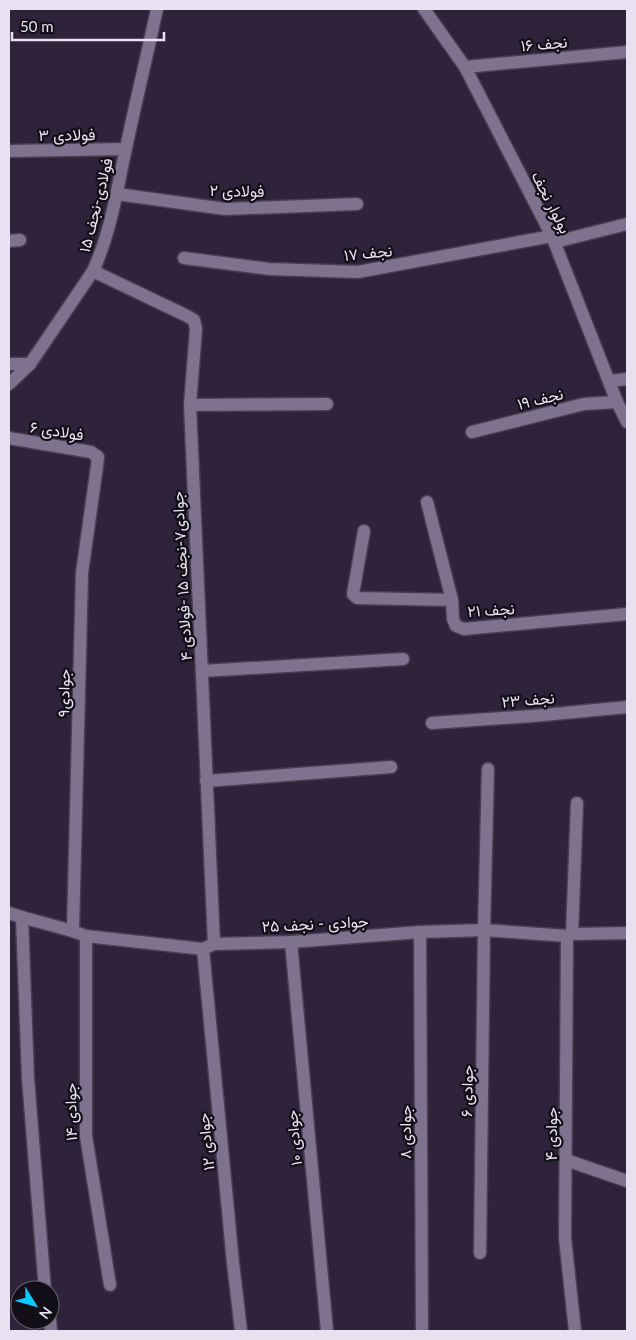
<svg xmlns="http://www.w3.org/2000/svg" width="636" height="1340" font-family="Lato,Vazirmatn,sans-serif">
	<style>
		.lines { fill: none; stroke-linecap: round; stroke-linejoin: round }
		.minor-casing { stroke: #483e53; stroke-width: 15 }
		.minor { stroke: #7f728e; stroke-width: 12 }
		.labels { text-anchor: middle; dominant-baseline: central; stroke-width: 4.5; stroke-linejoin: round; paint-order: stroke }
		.street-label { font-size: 16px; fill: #e8e1f1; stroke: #130f19 }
	</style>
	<rect width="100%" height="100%" fill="#2e233a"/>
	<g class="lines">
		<g class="minor-casing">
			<g id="minor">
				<polyline points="424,9 465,67 552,236 617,402 627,422"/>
				<polyline points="465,67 627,52"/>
				<polyline points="9,151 125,149"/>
				<polyline points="117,194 225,209 357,204"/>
				<polyline points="9,241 20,240"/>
				<polyline points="555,242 627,224"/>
				<polyline points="184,258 269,269 358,272 552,236"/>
				<polyline points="93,271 185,315 194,320 196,329 190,405 214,944"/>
				<polyline points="9,364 30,364"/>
				<polyline points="609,381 627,379"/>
				<path d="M9 384 30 364 93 271C111 232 117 189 126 148 136 101 147 55 157 9"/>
				<polyline points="190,405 327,404"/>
				<polyline points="472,432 584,404 617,402"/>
				<polyline points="9,438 91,452 98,457 97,466 82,573 73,930"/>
				<polyline points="427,502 452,600 453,619 456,626 464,629 627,614"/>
				<polyline points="364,531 353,594 357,598 452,600"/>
				<polyline points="202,671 403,659"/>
				<polyline points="432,723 533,716 627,707"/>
				<polyline points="206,781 391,767"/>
				<path d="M9 913C34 922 61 926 86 936L203 949 214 944 291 942 420 932 484 930 567 936 572 934 627 933"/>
				<polyline points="22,917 28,1078 45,1290"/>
				<polyline points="420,932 422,1331"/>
				<polyline points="572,934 577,803"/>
				<polyline points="86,936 86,1136 110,1285"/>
				<polyline points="567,936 565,1238 575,1331"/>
				<polyline points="291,942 327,1331"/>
				<polyline points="203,949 233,1263 241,1331"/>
				<polyline points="566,1160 627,1181"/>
				<polyline points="480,1253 484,930 488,769"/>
				<polyline points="50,1320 51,1331"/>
			</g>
		</g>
		<use href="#minor" class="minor"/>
	</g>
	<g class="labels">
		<g class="street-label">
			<text transform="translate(544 43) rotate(-5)">نجف ۱۶</text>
			<text transform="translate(67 134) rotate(-1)">فولادی ۳</text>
			<text transform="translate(237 190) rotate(1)">فولادی ۲</text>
			<text transform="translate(552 202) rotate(63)">بولوار نجف</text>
			<text transform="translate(95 205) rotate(-76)">فولادی-نجف ۱۵</text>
			<text transform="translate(368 252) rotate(-6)">نجف ۱۷</text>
			<text transform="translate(540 398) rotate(-14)">نجف ۱۹</text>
			<text transform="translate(57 430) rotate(9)">فولادی ۶</text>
			<text transform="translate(181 576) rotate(-93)">جوادی۷-نجف ۱۵ -فولادی ۴</text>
			<text transform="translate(491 609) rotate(-4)">نجف ۲۱</text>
			<text transform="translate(63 693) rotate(-89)">جوادی۹</text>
			<text transform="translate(528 699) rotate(-5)">نجف ۲۳</text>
			<text transform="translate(315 923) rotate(-3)">جوادی - نجف ۲۵</text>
			<text transform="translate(466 1091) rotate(-89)">جوادی ۶</text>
			<text transform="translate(70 1112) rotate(-91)">جوادی ۱۴</text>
			<text transform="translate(404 1132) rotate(-90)">جوادی ۸</text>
			<text transform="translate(550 1134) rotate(-90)">جوادی ۴</text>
			<text transform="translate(293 1138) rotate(-95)">جوادی ۱۰</text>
			<text transform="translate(205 1142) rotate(-96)">جوادی ۱۲</text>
		</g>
	</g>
	<rect width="636" height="1340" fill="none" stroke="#e8e1f1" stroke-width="20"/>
	<g transform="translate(35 1305) rotate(127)"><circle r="24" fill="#130f19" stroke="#68636f"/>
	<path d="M0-4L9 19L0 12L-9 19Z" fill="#0ecafa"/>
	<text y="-8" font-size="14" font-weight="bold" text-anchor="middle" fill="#e8e1f1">N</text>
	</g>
	<path d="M12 32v8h152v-8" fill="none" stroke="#e8e1f1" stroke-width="2.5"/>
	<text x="20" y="32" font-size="15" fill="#e8e1f1" stroke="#130f19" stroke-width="4" paint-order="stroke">50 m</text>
</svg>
